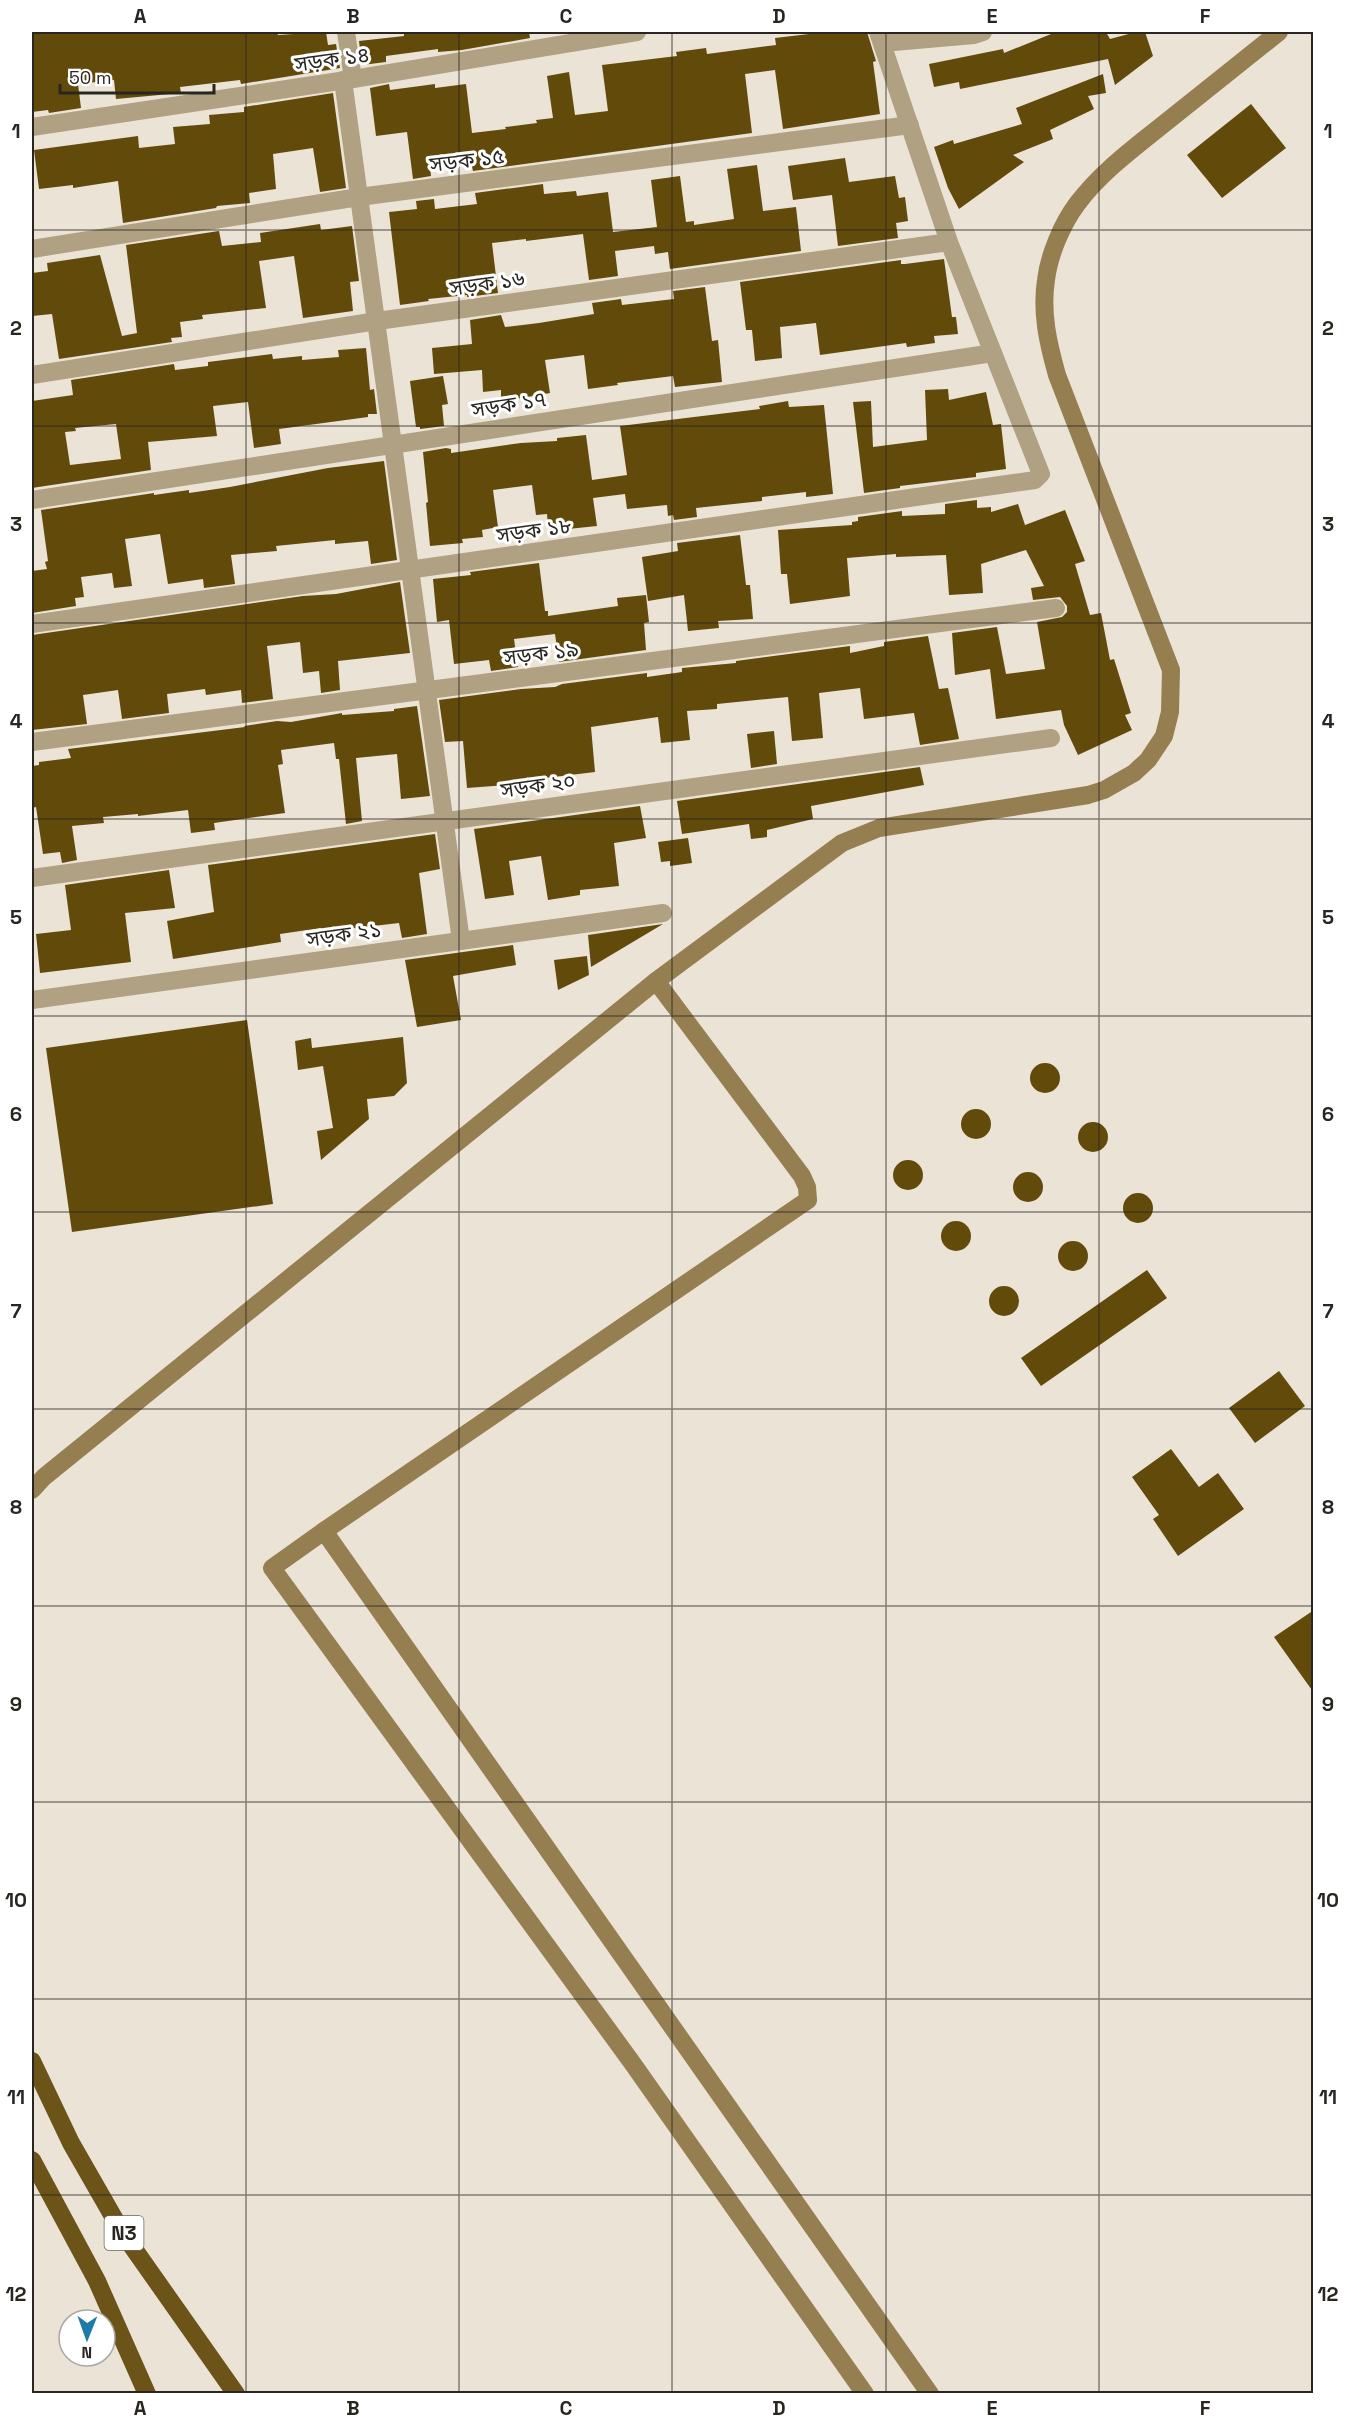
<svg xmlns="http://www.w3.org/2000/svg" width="1345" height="2425" font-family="'Space Grotesk','Noto Sans Bengali',sans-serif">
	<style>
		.building { fill: #624a0b; fill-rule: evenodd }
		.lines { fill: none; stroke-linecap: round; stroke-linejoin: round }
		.street { stroke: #afa182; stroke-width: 18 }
		.secondary { stroke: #957f51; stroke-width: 18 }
		.highway { stroke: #6c5318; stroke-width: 18 }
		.grid { fill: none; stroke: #292621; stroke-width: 1.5; stroke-opacity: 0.55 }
		.labels { text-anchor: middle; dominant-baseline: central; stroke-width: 6; stroke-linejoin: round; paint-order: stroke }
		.shield { fill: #fff; stroke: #696764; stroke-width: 1.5 }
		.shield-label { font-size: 20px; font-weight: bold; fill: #292621 }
		.street-label { font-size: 21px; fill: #292621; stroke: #fff }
		.neatline { fill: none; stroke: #292621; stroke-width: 2 }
		.grid-label { font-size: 20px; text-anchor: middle; font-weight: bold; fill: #292621 }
	</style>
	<rect width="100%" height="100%" fill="#ebe4d6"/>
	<g class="building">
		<polygon points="32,32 277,32 278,35 326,32 328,45 336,44 340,68 241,84 240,80 180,87 181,93 116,99 114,80 78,84 81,108 49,113 48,110 32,112"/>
		<polygon points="404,32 529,32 530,38 462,50 438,52 438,49 386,56 386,62 362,65 359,41 404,36"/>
		<polygon points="826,32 867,32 876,61 873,62 880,114 783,129 775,70 745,74 752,133 473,171 471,162 430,167 431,176 413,179 407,132 376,136 370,88 389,84 390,90 435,84 435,88 466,84 472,133 506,129 505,127 537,123 536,120 553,118 547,76 569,72 575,115 608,111 602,65 677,56 676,52 706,48 707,54 776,45 775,38"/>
		<polygon points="1056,32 1106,32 1110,39 1136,32 1145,32 1153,56 1115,85 1108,59 960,89 959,82 934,87 929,64 1003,49 1004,53"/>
		<polygon points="1103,74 1106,93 1088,96 1094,109 1050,130 1053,139 1013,155 1024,162 959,209 948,188 934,147 953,140 954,144 1022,124 1016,108"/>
		<polygon points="333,93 346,188 320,192 313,148 273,154 276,189 249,193 250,203 217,206 216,208 123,223 118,181 73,188 73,185 39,189 34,150 138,136 139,148 175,144 173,127 210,124 209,115 244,112 244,107"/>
		<polygon points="1251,104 1286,148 1222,198 1187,155"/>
		<polygon points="845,158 849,182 895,176 899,198 905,197 908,221 896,223 898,238 838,246 832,195 793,200 788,166"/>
		<polygon points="757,165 763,211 796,207 801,251 670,269 668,252 655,254 654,246 615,251 618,276 589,280 583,234 526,241 526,239 492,243 498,293 467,297 467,295 428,299 429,301 400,305 389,212 417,209 416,201 434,199 435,209 477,204 475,193 543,184 544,194 576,191 577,196 608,192 613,232 657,227 651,180 680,176 686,222 694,221 694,225 734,219 727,169"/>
		<polygon points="320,224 321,230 352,226 359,281 350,282 353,311 303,318 294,256 259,261 266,308 202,315 203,319 180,322 182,337 171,338 172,342 59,359 52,314 32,316 32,273 48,271 47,263 100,255 122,336 137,333 126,245 219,231 222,246 261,242 260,233"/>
		<polygon points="944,259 952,317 956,317 958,334 934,336 935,343 907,347 906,343 820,355 816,323 780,327 782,358 755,361 752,330 746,330 740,282 901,260 901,264 905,264"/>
		<polygon points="705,287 712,341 718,340 722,382 675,387 673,376 617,383 618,385 588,389 584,355 545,360 550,393 516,399 516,395 501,397 501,390 483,392 482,370 434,374 432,348 472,344 470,320 501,315 505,327 539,323 594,314 592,303 621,299 622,305 674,299 673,291"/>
		<path d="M366 348 370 390 374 389 377 414H368V417L279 429 281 444 254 448 248 402 213 406 217 436 148 442 151 470 32 488V401L73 395 71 380 174 364 175 370 208 366V362L272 354 273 359 302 356V360L339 357 338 350ZM116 424 121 459 70 465 65 432 76 431 75 428Z"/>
		<polygon points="443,376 448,404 442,405 444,426 420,429 420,427 416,427 410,381"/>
		<polygon points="948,389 949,400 986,392 993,425 1001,424 1006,469 976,473 976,477 900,486 900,488 864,493 853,402 871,401 873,447 927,440 925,390"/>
		<polygon points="788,401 789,407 824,405 833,494 806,497 806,492 762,497 762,501 696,508 697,517 674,520 673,515 668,516 667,505 627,509 625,494 593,498 597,526 568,529 568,525 548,527 547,514 536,515 532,485 493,490 498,527 482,530 483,537 462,539 463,543 430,546 426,503 428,502 423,452 446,448 451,449 451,453 521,443 557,441 557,438 586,435 592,480 627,475 620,426 760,409 759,406"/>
		<polygon points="384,461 397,560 371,564 368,541 335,544 335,540 276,546 277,551 231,555 235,584 204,588 203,579 168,584 160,534 125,539 132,586 114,588 112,573 81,577 84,597 75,598 76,606 32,613 32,571 47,569 45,562 48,561 41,510 154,493 154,495 189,490 189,493 230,487 328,468"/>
		<polygon points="977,500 977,508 991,507 991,512 1018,504 1025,525 1065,510 1085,561 1075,564 1090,615 1101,613 1110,660 1114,659 1131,713 1125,715 1132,730 1078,755 1064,725 1061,710 996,719 990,669 955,675 952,633 997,627 1006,674 1045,669 1037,622 1062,617 1067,612 1067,606 1060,597 1033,600 1031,588 1044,586 1026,550 981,564 983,593 949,595 946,555 896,557 896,554 847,558 850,596 790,604 787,574 781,574 778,530 852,525 852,522 858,521 858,517 902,511 902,516 945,514 945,504"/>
		<polygon points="740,535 746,585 750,585 753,619 718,621 719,628 688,631 684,595 648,601 642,557 678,551 677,543"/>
		<polygon points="539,563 545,611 548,611 548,616 618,606 617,598 646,595 649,622 644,623 646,650 559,662 555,634 514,639 518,667 491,671 489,660 454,664 449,620 437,622 433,579 471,575 470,572"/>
		<polygon points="400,582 410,653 338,661 340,690 321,693 319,671 303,673 300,642 267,646 273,699 242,703 241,690 206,695 205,689 167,694 169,713 122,719 118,690 83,695 87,724 32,730 32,635 303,596 336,594"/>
		<polygon points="928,636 939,689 948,688 959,739 920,745 914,713 864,719 860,688 819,693 823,738 792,741 788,697 717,704 717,709 687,711 690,740 661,743 658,717 591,727 595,772 520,781 520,784 467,788 463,741 445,742 439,700 521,689 555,687 562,684 647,673 647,677 682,672 682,668 736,663 736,661 850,646 850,653 884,646 884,642"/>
		<polygon points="417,706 430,796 401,799 397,754 356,758 362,821 346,824 339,759 336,759 334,743 281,750 283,764 278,765 285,813 214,823 215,830 191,833 188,810 138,816 138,814 103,817 104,823 72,826 77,860 62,863 60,852 43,854 36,807 32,808 32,766 39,765 39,762 71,758 68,749 245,727 244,726 277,721 291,722 342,713 342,715 394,711 394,709"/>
		<polygon points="774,731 777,764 751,768 747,734"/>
		<polygon points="920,767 924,785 811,806 813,819 767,830 767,837 751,839 749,824 682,834 677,801"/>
		<polygon points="640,806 646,838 614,843 619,886 580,890 580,895 548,900 541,856 509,861 514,895 485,899 474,829"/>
		<polygon points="435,834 440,869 419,873 427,934 402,938 399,923 322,932 321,928 280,934 281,942 173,959 167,921 214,912 208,865"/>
		<polygon points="688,838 692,863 670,866 670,861 661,862 658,842"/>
		<polygon points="169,870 175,908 125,913 131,962 40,973 36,934 71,930 65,885"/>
		<polygon points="663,924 591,967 588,935"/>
		<polygon points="513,945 516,965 453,976 461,1020 417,1027 405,960"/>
		<polygon points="587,956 589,975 558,990 554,960"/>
		<polygon points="247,1020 273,1204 72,1232 46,1048"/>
		<polygon points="403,1037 407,1083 394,1096 367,1099 369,1119 321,1160 317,1131 333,1128 323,1066 298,1070 295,1041 311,1038 312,1048"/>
		<circle cx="1045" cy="1078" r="15"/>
		<circle cx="976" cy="1124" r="15"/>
		<circle cx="1093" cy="1137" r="15"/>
		<circle cx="908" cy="1175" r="15"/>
		<circle cx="1028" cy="1187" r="15"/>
		<circle cx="1138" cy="1208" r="15"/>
		<circle cx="956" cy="1236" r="15"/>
		<circle cx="1073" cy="1256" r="15"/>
		<polygon points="1147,1270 1167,1298 1041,1386 1021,1358"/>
		<circle cx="1004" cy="1301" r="15"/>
		<polygon points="1279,1371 1305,1406 1255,1443 1229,1408"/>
		<polygon points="1171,1449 1199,1487 1218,1473 1244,1509 1178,1556 1153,1519 1159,1515 1132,1477"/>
		<polygon points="1314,1610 1314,1693 1274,1637"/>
	</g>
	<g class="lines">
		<g class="street">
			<polyline points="346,32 353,79"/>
			<polyline points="882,43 974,35 983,32"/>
			<polyline points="343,80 461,941"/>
			<polyline points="32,127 353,79 637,32"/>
			<polyline points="32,249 359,197 910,125"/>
			<polyline points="32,375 377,321 949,242"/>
			<polyline points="32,500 993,353"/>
			<polyline points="32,624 1035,480 1041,474 949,242 878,32"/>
			<polyline points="32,742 1056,608"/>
			<polyline points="32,878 1051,738"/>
			<polyline points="32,1000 663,913"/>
		</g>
		<g class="secondary">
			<polyline points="656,981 802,1176 807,1187 808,1200 324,1531 272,1568 633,2064 865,2394"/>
			<path d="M32 1490 44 1477 656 981 842 843 879 828 1088 795 1104 790 1134 773 1148 760 1164 736 1170 712 1171 670 1057 375C1048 343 1041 313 1046 280 1049 255 1062 224 1077 204 1101 172 1134 148 1165 123 1203 93 1241 62 1279 32"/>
			<polyline points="324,1531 930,2394"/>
		</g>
		<g class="highway">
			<polyline points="32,2061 71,2143 122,2232 236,2394"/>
			<polyline points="32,2160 97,2281 147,2394"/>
		</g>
	</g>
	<path class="grid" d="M246 32V2394M459 32V2394M672 32V2394M886 32V2394M1099 32V2394M32 230H1314M32 426H1314M32 623H1314M32 819H1314M32 1016H1314M32 1212H1314M32 1409H1314M32 1606H1314M32 1802H1314M32 1999H1314M32 2195H1314"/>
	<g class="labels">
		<rect class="shield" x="104.5" y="2216" width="39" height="34" rx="4.5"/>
		<g class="shield-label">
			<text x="124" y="2233">N3</text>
		</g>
		<g class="street-label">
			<text transform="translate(332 59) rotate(-8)">সড়ক ১৪</text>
			<text transform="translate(467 160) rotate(-7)">সড়ক ১৫</text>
			<text transform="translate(487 283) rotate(-8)">সড়ক ১৬</text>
			<text transform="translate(509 404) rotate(-9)">সড়ক ১৭</text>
			<text transform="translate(534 530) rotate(-8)">সড়ক ১৮</text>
			<text transform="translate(541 653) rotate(-7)">সড়ক ১৯</text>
			<text transform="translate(538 785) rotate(-8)">সড়ক ২০</text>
			<text transform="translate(344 934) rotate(-8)">সড়ক ২১</text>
		</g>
	</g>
	<rect width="1345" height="2425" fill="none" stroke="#ffffff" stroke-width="66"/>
	<g transform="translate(87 2338) rotate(181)"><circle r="28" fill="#ffffff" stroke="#a9a8a6" stroke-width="1.5"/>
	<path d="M0-4.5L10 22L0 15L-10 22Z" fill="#1d7ba8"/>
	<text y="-9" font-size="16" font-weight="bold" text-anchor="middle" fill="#292621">N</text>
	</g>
	<path d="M60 84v9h154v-9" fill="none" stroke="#292621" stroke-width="3"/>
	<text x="69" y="84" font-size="18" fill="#292621" stroke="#ffffff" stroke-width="4.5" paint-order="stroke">50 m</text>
	<rect x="33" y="33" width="1279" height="2359" class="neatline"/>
	<g class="grid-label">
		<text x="140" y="23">A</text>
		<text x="353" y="23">B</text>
		<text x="566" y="23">C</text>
		<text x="779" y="23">D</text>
		<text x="992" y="23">E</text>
		<text x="1205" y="23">F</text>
		<text x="16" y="138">1</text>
		<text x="1328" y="138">1</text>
		<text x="16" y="335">2</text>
		<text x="1328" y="335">2</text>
		<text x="16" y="531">3</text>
		<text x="1328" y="531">3</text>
		<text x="16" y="728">4</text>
		<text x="1328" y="728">4</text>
		<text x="16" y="924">5</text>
		<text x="1328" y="924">5</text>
		<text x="16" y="1121">6</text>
		<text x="1328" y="1121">6</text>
		<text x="16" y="1318">7</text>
		<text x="1328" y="1318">7</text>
		<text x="16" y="1514">8</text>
		<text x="1328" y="1514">8</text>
		<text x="16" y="1711">9</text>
		<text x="1328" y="1711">9</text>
		<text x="16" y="1907">10</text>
		<text x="1328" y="1907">10</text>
		<text x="16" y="2104">11</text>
		<text x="1328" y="2104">11</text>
		<text x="16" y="2301">12</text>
		<text x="1328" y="2301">12</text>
		<text x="140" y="2415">A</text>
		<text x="353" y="2415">B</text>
		<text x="566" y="2415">C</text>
		<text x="779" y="2415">D</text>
		<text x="992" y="2415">E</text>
		<text x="1205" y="2415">F</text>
	</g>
</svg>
